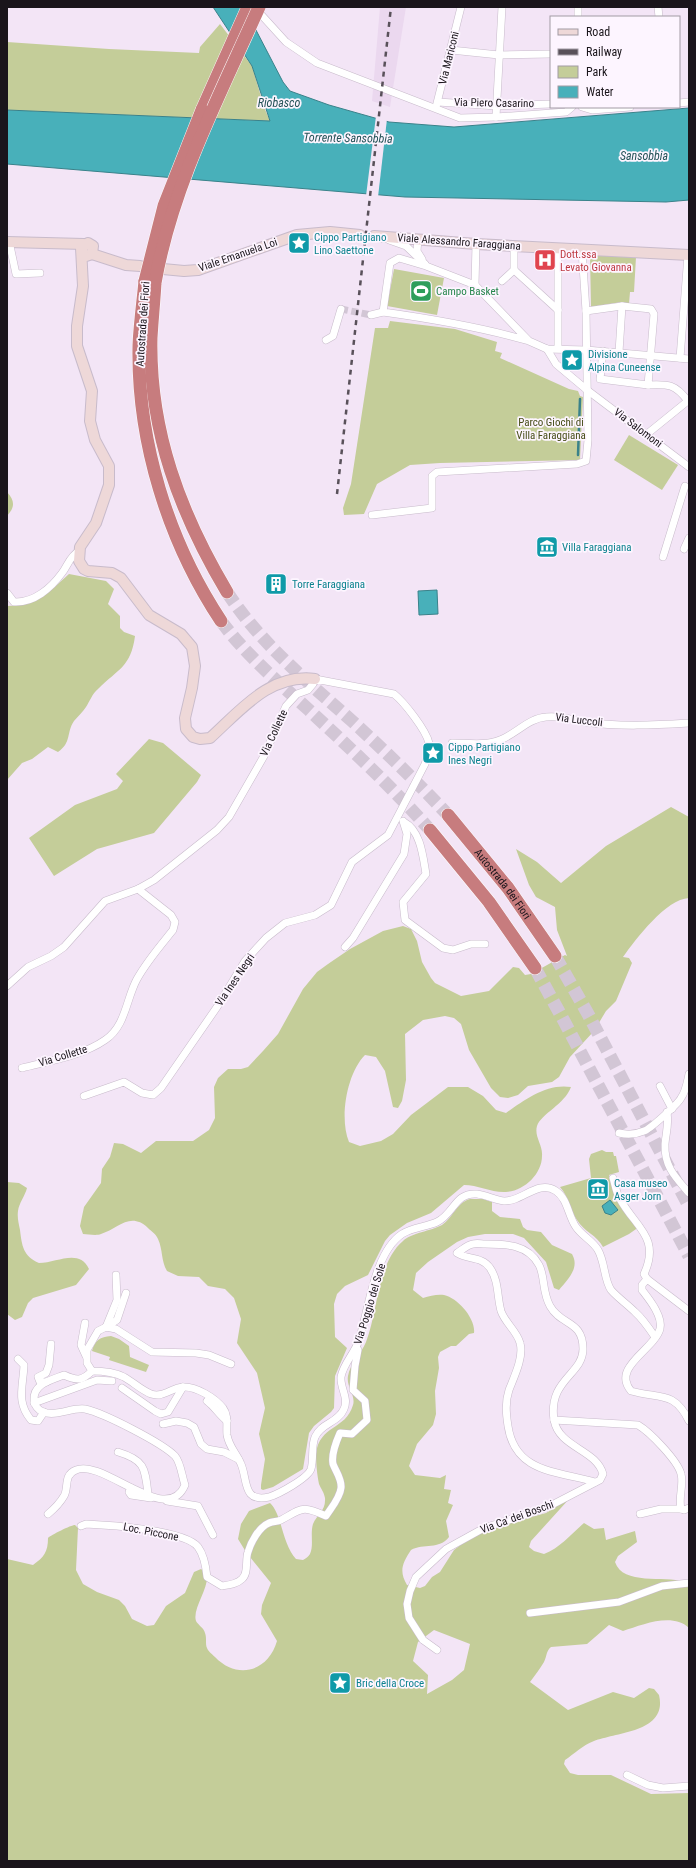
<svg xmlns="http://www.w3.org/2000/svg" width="696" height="1868" font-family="'Roboto Condensed',sans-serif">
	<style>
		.built { fill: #ebd8ef }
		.green { fill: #c4cd99; fill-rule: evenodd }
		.water { fill: #48b0ba; stroke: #3a828a }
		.pier { fill: #f3e5f6 }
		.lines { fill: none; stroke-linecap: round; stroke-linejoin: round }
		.stream { stroke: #3a828a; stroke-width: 2.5 }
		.street-tunnel { stroke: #d2c6d5; stroke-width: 7; stroke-dasharray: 7 3.5; stroke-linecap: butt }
		.highway-tunnel { stroke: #d2c6d5; stroke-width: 13; stroke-dasharray: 13 6; stroke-linecap: butt }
		.street-casing { stroke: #c8bbcb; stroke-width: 8 }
		.secondary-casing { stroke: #c8bbcb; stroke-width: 12 }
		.highway-casing { stroke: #fff; stroke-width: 14 }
		.street { stroke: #fff; stroke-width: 7 }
		.secondary { stroke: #eed8d8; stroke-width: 10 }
		.highway { stroke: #c77c7e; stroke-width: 13 }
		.rail { stroke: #59515a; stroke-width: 2.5; stroke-dasharray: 5 5; stroke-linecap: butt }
		.highway-bridge-casing { stroke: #fff; stroke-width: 14; stroke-linecap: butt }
		.highway-bridge { stroke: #c77c7e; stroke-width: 13 }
		.labels { text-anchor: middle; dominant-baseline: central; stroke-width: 3.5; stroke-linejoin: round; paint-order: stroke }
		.street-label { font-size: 11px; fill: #1a151b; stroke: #fdf5ff }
		.culture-label { font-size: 11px; fill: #0d838f; stroke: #fdf5ff; text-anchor: start }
		.health-label { font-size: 11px; fill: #be3a42; stroke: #fdf5ff; text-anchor: start }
		.leisure-label { font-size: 11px; fill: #27864d; stroke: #fdf5ff; text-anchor: start }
		.park-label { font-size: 11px; fill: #474e19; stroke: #fdf5ff }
		.water-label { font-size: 12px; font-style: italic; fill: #245257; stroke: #fdf5ff }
	</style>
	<rect width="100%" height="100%" fill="#f3e5f6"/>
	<polygon class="built" points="380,7 406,7 390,107 372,101"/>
	<g class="green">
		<polygon points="220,24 252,66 264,107 270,121 7,110 7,42 109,49 199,53 200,47"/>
		<polygon points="590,255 636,257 634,292 630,292 629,304 622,302 591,307"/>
		<polygon points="394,269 444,278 437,315 387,306"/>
		<polygon points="390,321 455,329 497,342 495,351 502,353 500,358 569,389 578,391 580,396 583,397 580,460 440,463 410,465 377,484 364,514 344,515 343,508 351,484 375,328 388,328"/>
		<polygon points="629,435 678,465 662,490 614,460"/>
		<path d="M7 492C15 501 15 507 7 516Z"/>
		<path d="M69 574 106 581 114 589 108 604 120 616V628L124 632 135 636C131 667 118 669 98 689 92 694 90 701 86 707 83 712 78 716 74 721 66 733 72 742 58 752L48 747 32 759 22 763 7 780V606C36 605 48 593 69 574Z"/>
		<polygon points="149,739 163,743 201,775 197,782 154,833 97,849 54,876 29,838 75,805 117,789 123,781 116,774"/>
		<path d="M671 807 689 817V898C666 899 636 939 623 957L629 958 632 963 616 1001 606 1011 594 1031 570 1057 559 1077 552 1082 528 1086 518 1095 508 1098 500 1097 491 1088 469 1050 461 1024 454 1018 445 1016 423 1020 405 1034 406 1080 402 1101 398 1108 393 1107 385 1071 376 1057 365 1055C347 1073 339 1118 349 1142L360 1146 381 1141 393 1134 411 1115 448 1087H468L483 1096 496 1110 506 1113C524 1100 547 1083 571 1087 565 1104 541 1114 537 1126 534 1137 543 1145 542 1156 542 1174 524 1191 506 1192 492 1193 478 1185 464 1185L431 1213 407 1223 390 1235 385 1241 368 1275 345 1286 337 1294 334 1304 335 1337 347 1348 335 1376 334 1408 331 1412 314 1426 309 1433 303 1469 273 1487 263 1490 261 1489V1485L265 1459 259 1434 265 1408 257 1373 237 1343 241 1319 234 1298 225 1289 208 1286 199 1277 178 1276 167 1271C161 1261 163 1250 158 1239 156 1234 151 1231 148 1228 130 1211 118 1229 101 1234 96 1236 88 1234 83 1234L80 1226 84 1207 101 1183 102 1169 110 1157 114 1143 123 1144 141 1153 156 1141H193L209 1130 215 1118 214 1087 218 1078 228 1069H241L248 1067 263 1051 278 1034 303 989 317 972 328 964 350 949 383 931 403 926 411 929 417 941 422 962 431 978 435 983 461 996 489 991 513 967 519 968 525 975 531 974 565 955 567 956 557 930 555 907 536 897 529 885 516 849 537 862 561 883 606 846Z"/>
		<path d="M602 1150 606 1152H613L614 1156H616L619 1172 609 1175 613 1188 639 1227 629 1234 603 1247C597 1235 584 1232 577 1220 569 1208 570 1199 560 1187L591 1178 589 1159 591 1154Z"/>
		<path d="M7 1182 19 1183 27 1188C25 1196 19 1203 18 1211 17 1218 19 1224 20 1230 22 1246 23 1256 39 1263 57 1263 79 1248 89 1269L76 1285 33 1298 28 1303 22 1317 15 1320 7 1314Z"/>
		<path d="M470 1199H483L492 1202V1211L500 1217 520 1219 523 1227 527 1230 541 1232 552 1245 572 1254C580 1268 568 1279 559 1290L554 1288 546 1262 524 1238 513 1234H485L468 1237 457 1242 428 1262 416 1273 413 1290 423 1298C430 1296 437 1294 444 1295 458 1298 476 1319 474 1333L469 1334 456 1346H451L440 1352 438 1357 439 1368 435 1391 436 1414 433 1425 417 1444 409 1466 415 1475 440 1478 446 1475 444 1489 451 1490 448 1503 453 1505 446 1521 449 1537C439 1550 424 1543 411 1550 402 1564 399 1571 407 1585L420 1588 425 1586 432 1577 440 1572 454 1550 471 1537 495 1527 546 1513 570 1498 531 1541 529 1547 534 1551 544 1554C560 1548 571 1534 584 1523L594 1529 604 1528 606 1540 635 1531 637 1542 618 1556 615 1562C623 1586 664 1575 684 1582L689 1587V1628C672 1612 642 1625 623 1631L609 1625 587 1644 551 1647C546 1651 547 1656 544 1662 540 1669 535 1675 530 1682L568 1710 613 1692 634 1698 649 1688 654 1689 659 1695C668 1732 617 1732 594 1741 583 1745 574 1754 565 1760L564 1764 570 1773 578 1775H611L651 1794 689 1793V1861H7V1559L33 1565C44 1557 48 1552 48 1538 51 1535 71 1525 75 1525L78 1528 76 1570 83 1584 97 1592 119 1600 125 1606 132 1619 147 1626 154 1625 166 1606 185 1593 194 1572 201 1569 207 1574C209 1589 192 1609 196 1621 198 1625 204 1628 205 1633 207 1638 205 1644 207 1648 208 1651 213 1655 215 1657 237 1680 268 1672 277 1641L261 1614 262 1605 271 1583 246 1552 238 1539 241 1524 249 1511 270 1503C282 1514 282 1544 296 1559L303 1560C306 1558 308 1557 310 1554 314 1545 310 1534 313 1524 317 1514 326 1511 325 1498 324 1492 321 1489 319 1484 317 1475 316 1463 316 1454 319 1425 346 1430 353 1405 356 1395 346 1387 348 1376 350 1364 361 1354 366 1342 378 1312 377 1263 403 1241 411 1233 431 1231 442 1225 453 1218 456 1203 470 1199ZM434 1630 470 1644 464 1670 452 1680 427 1694 428 1675 413 1661 418 1642Z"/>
		<path d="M111 1336 119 1339 129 1346 130 1357 149 1365 146 1372 109 1360 110 1357 92 1351C95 1340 100 1337 111 1336Z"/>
	</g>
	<g class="water">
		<polygon points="213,7 244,7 283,82 290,91 329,105 389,122 454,127 689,108 689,200 666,202 405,197 7,164 7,110 270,121 252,66"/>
		<polygon points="437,590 438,614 419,615 418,591"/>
		<polygon points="610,1200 618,1210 611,1215 605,1213 602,1206"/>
	</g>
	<polygon class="pier" points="376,116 387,119 378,197 366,196"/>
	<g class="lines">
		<polyline class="stream" points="578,455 580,399"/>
		<polyline class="street-tunnel" points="341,309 371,315"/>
		<g class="highway-tunnel">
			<path d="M227 592C260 643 307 681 352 721 385 751 417 782 448 815"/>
			<path d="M221 621C246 655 278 682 309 710 351 749 392 787 430 830"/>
			<polyline points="555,956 588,1014 689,1206"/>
			<polyline points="535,968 564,1021 689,1256"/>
		</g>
		<g class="street-casing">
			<g id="street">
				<polyline points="578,7 578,17"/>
				<polyline points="658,7 659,17"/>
				<polyline points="256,9 286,42 317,63 460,118 496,117 566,112 572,107"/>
				<polyline points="451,50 499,55 551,54"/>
				<polyline points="438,102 497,106 551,104"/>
				<polyline points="679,103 689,102"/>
				<polyline points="436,107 461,7"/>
				<polyline points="582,107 592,110 630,107"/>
				<polyline points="496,117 502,7"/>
				<polyline points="418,239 417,251 422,259"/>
				<polyline points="389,240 406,246 425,264"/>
				<polyline points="9,241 16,274 40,273"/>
				<polyline points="514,270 558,310"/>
				<polyline points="502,281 514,270 514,246"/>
				<polyline points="475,285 476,244"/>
				<path d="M586 311 622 306 651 309 654 314 648 385C669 384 675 384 688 401"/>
				<polyline points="371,315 383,312"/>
				<polyline points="326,340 333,336 341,309"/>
				<path d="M529 341C481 327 433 319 383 312L390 263 399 258 426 266 475 285 529 341 547 349 586 350 689 359"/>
				<polyline points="558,348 558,249"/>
				<polyline points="547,349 556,364 587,390 689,467"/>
				<polyline points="603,351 600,379 648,385"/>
				<polyline points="619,352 622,306"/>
				<polyline points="680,358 688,255"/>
				<polyline points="647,434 689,400"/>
				<polyline points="372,515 432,508 432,476 437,472 577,464 586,461 588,440 586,311 582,250"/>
				<polyline points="684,549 689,538"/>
				<polyline points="663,557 685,486"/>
				<path d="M7 593 14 602C34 603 51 588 62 573 68 565 70 556 79 551"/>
				<path d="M452 743C467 743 485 746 500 740 516 734 529 718 546 717 560 715 572 720 585 722 619 727 655 725 689 723"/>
				<path d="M404 822C421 831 423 857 426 874L403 902 405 920 443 948 453 950 471 944H485"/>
				<polyline points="345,947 353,938 404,854 407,834 403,821"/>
				<path d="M7 986 28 967 51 956 64 947 105 901 138 889 154 880 217 830 229 817 264 756 286 706 297 694 308 690 313 684 315 679 394 694C404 702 426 730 429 743 431 750 427 758 425 764L388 835 352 862 331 905 315 915 285 923 266 938 245 961 217 1007 161 1088 153 1095 142 1093 124 1082 84 1096"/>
				<path d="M22 1068C49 1061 82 1056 105 1040 126 1026 126 999 137 979 147 961 161 945 173 930L175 922 171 915 138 889"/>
				<polyline points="660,1086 672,1109"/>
				<path d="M667 1112C669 1127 666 1131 665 1144 664 1166 675 1177 689 1193"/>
				<path d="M619 1133C627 1135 637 1134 644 1131 649 1130 678 1104 681 1098 686 1091 687 1083 689 1074"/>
				<path d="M613 1178C615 1184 616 1193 620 1199 635 1227 661 1237 644 1274L647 1279"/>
				<path d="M689 1311 647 1279 642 1285V1290C649 1299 663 1316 660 1329 654 1350 611 1367 631 1391 659 1399 674 1390 689 1421"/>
				<polyline points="85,1323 81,1345 86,1356"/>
				<polyline points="106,1327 117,1300 116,1275"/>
				<polyline points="106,1327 117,1320 126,1293"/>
				<path d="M18 1359 24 1365C23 1387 16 1402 31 1420L38 1421 44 1412"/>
				<path d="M231 1364 209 1355 196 1353 152 1352 116 1329 106 1327 98 1331 87 1350V1363L92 1371C103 1371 114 1372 124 1377 133 1382 141 1390 151 1394 163 1398 171 1388 183 1387 196 1386 215 1398 223 1408 229 1416 226 1426 227 1435 229 1447 237 1454 241 1464 248 1480 242 1503 269 1497 279 1494 308 1478 311 1469 314 1459 311 1447 315 1437 321 1423 338 1423 344 1409 349 1398 340 1388 341 1377 343 1364 355 1353 359 1340 369 1309 374 1253 402 1234 413 1227 426 1227 437 1222 454 1214 455 1192 477 1194 486 1195 495 1200 504 1201 522 1202 538 1179 556 1191 568 1199 568 1216 576 1227 582 1236 593 1241 598 1250 605 1262 604 1280 611 1290 618 1298 627 1304 635 1312 643 1319 649 1328 655 1337"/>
				<polyline points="46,1382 40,1382 38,1377 46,1373 49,1365 51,1344"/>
				<polyline points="122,1388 155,1411 161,1414 168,1412 183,1387"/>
				<path d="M207 1401C215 1407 219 1415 227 1421"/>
				<polyline points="34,1403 97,1380 112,1381"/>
				<polyline points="163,1424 176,1421 187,1423 194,1427 201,1444 207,1449 224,1452 238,1459"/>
				<path d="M118 1452C145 1460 145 1468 148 1494"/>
				<path d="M595 1482C559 1471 515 1474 508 1426 506 1413 505 1402 509 1390 514 1377 524 1357 520 1343 517 1331 505 1323 501 1311 497 1297 499 1281 490 1268 482 1256 467 1260 457 1253 462 1250 467 1245 473 1244 477 1243 481 1244 485 1244 505 1244 528 1244 539 1265 545 1276 542 1292 550 1306 561 1326 583 1320 583 1349 583 1375 548 1379 554 1420L638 1425C650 1432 678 1461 681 1474 684 1485 678 1497 681 1509L684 1510 689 1508"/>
				<polyline points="131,1488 129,1492 131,1495 151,1498"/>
				<polyline points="167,1501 198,1506 213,1535"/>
				<path d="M48 1514C54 1509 60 1503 64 1496 69 1488 63 1475 76 1470 103 1458 167 1528 185 1485 182 1477 181 1463 175 1456 162 1443 104 1413 85 1409 72 1407 56 1417 43 1412 38 1410 34 1405 34 1400 33 1384 51 1380 64 1375 77 1381 82 1381 92 1371"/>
				<polyline points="640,1514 661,1509 681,1509"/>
				<path d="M81 1526 86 1524C108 1525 185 1530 198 1547 204 1555 206 1567 207 1577L222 1586C229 1585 237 1584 242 1579 249 1573 245 1560 248 1552 251 1542 259 1527 269 1523 273 1521 277 1522 281 1520 303 1508 302 1505 326 1516 331 1508 340 1498 341 1488 342 1479 336 1472 333 1464 331 1454 336 1442 340 1433L352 1434 367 1420 365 1401 353 1390 355 1366 358 1350"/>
				<polyline points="530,1613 619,1602 662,1586 689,1583"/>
				<path d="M437 1650 423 1640 409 1618 407 1604 410 1591 416 1577 446 1549 484 1528 546 1508 600 1480 603 1474C596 1449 559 1448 554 1420"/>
				<polyline points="627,1775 648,1785 663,1788 689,1786"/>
			</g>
		</g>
		<g class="secondary-casing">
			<g id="secondary">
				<polyline points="374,236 476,244 689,255"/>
				<polyline points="7,242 84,244"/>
				<path d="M82 254 86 256 92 254 93 246 88 243 81 248 83 286 77 326V346L92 391 90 421 95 440 109 466V485L96 523 80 547 79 561 84 569 88 571 112 573 121 578 149 615 181 634 192 647 195 666 192 688 185 718 186 729 193 737 200 739 210 738C241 710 270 673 315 679"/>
				<polyline points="92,254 126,265 140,266"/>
				<polyline points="163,269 184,271 198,270 297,235 330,232 360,235"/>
			</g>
		</g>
		<g class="highway-casing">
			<g id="highway">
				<polyline points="202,110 248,7"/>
				<path d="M145 281C143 302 140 323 139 345 137 441 168 541 221 621"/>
				<path d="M155 283C154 301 152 320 151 338 149 431 180 513 227 592"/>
				<path id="s1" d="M448 815 508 888 555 956"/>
				<polyline points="430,830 489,902 535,968"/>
			</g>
		</g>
		<use href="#street" class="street"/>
		<use href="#secondary" class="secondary"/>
		<use href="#highway" class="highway"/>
		<polyline class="rail" points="337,494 391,7"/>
		<g class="highway-bridge-casing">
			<g id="highway-bridge">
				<polyline points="145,281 164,206 202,110"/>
				<path d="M155 283C172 186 219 97 259 7"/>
			</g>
		</g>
		<use href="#highway-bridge" class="highway-bridge"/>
	</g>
	<defs>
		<g id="sight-square" transform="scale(1.15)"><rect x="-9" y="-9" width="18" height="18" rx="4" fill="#0f9aa8" stroke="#fdf5ff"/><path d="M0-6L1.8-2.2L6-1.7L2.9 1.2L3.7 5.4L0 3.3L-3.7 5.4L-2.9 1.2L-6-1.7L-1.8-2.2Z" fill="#fff"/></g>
		<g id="hospital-square" transform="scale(1.15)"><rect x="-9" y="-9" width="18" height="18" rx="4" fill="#e0444e" stroke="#fdf5ff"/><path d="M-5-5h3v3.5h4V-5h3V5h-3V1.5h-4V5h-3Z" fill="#fff"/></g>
		<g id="stadium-square" transform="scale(1.15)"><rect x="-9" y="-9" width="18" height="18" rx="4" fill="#2e9e5b" stroke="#fdf5ff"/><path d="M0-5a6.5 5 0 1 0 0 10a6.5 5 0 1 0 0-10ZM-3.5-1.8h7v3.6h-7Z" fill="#fff"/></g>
		<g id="museum-square" transform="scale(1.15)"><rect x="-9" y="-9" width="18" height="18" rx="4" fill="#0f9aa8" stroke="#fdf5ff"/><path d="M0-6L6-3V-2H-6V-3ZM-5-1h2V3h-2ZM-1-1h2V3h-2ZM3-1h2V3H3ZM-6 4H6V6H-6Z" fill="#fff"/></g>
		<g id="building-square" transform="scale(1.15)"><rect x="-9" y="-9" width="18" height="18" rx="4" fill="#0f9aa8" stroke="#fdf5ff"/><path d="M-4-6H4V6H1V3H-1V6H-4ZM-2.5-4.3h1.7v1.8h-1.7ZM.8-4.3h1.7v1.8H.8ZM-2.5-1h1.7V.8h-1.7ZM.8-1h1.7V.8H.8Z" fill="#fff"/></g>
	</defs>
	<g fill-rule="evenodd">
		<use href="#sight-square" x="299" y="243"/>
		<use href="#hospital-square" x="545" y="260"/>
		<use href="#stadium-square" x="421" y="291"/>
		<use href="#sight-square" x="572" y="360"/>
		<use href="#museum-square" x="547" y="547"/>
		<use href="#building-square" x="276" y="584"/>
		<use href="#sight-square" x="433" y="753"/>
		<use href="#museum-square" x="598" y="1189"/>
		<use href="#sight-square" x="340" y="1683"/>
	</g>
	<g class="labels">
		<g class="street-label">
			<text transform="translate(449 58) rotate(-76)">Via Mariconi</text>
			<text transform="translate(494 103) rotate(1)">Via Piero Casarino</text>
			<text transform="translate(459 242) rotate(4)">Viale Alessandro Faraggiana</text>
			<text transform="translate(238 255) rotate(-19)">Viale Emanuela Loi</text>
			<text transform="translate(143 324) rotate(-86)">Autostrada dei Fiori</text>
			<text transform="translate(638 428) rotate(37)">Via Salomoni</text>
			<text transform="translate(579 720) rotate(7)">Via Luccoli</text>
			<text transform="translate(274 733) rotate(-65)">Via Collette</text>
			<text stroke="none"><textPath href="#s1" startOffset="88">Autostrada dei Fiori</textPath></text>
			<text transform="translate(235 980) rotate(-56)">Via Ines Negri</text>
			<text transform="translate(63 1056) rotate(-17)">Via Collette</text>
			<text transform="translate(370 1304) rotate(-73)">Via Poggio del Sole</text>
			<text transform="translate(517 1517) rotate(-20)">Via Ca' dei Boschi</text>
			<text transform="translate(151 1532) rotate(11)">Loc. Piccone</text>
		</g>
		<g class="culture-label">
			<text x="314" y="237">Cippo Partigiano<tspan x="314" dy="13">Lino Saettone</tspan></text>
			<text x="588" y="354">Divisione<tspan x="588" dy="13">Alpina Cuneense</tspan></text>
			<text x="562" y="547">Villa Faraggiana</text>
			<text x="292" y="584">Torre Faraggiana</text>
			<text x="448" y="747">Cippo Partigiano<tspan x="448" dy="13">Ines Negri</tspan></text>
			<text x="614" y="1183">Casa museo<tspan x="614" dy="13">Asger Jorn</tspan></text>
			<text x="356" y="1683">Bric della Croce</text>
		</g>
		<g class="health-label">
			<text x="560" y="254">Dott.ssa<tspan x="560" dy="13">Levato Giovanna</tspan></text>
		</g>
		<g class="leisure-label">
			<text x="436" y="291">Campo Basket</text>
		</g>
		<g class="park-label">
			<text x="551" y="422">Parco Giochi di<tspan x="551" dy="13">Villa Faraggiana</tspan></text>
		</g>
		<g class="water-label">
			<text x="279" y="103">Riobasco</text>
			<text transform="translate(348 138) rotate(1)">Torrente Sansobbia</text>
			<text x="644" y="156">Sansobbia</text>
		</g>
	</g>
	<rect width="696" height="1868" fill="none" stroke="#1a151b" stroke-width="16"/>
	<rect x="550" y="16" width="130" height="92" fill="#fdf5ff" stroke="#a29ba4"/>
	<rect x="558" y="29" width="20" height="6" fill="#eed8d8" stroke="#a29ba4"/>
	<text x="586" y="36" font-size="12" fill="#1a151b">Road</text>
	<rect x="558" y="49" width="20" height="6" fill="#59515a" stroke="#a29ba4"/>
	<text x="586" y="56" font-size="12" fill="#1a151b">Railway</text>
	<rect x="558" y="66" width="20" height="12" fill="#c4cd99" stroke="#a29ba4"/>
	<text x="586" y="76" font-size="12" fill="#1a151b">Park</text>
	<rect x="558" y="86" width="20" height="12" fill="#48b0ba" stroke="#a29ba4"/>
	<text x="586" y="96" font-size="12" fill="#1a151b">Water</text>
</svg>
